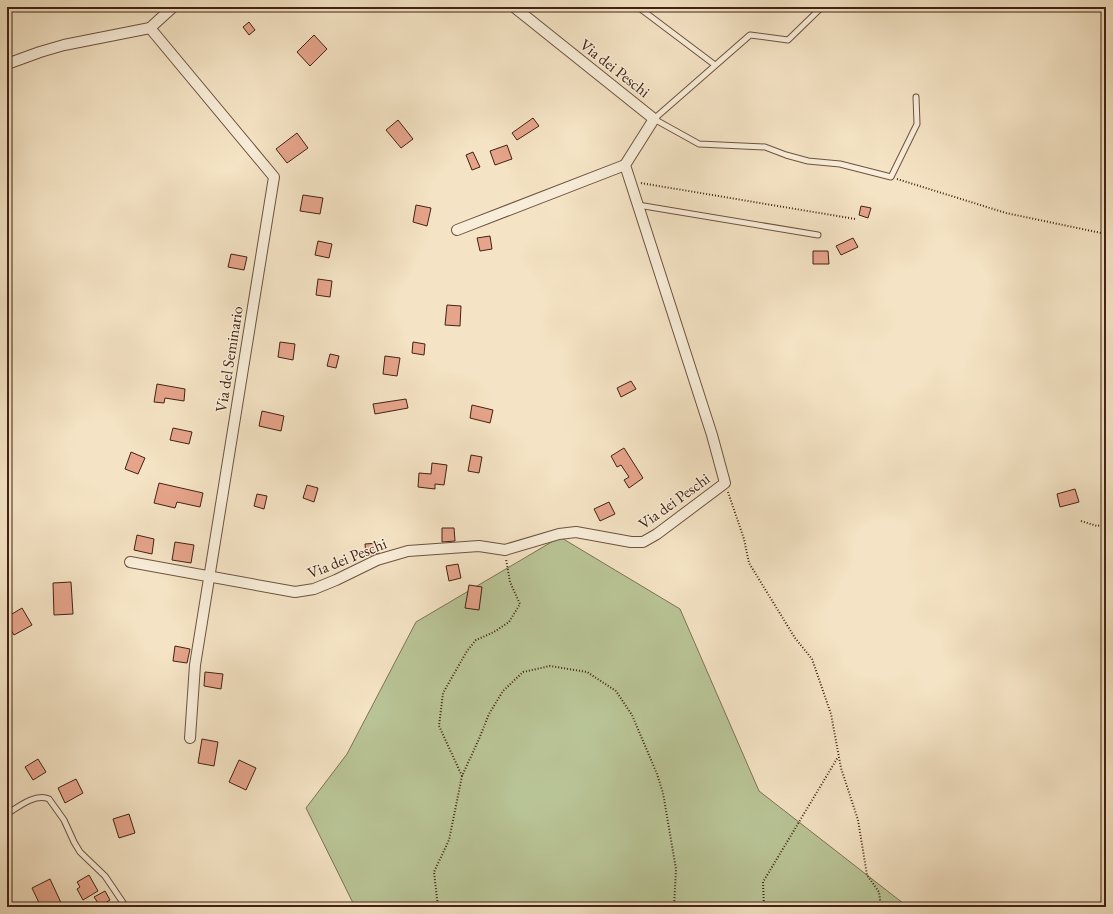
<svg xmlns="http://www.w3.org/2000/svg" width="1113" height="914" font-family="'EB Garamond',serif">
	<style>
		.green { fill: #b9c496; stroke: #7e7354 }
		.building { fill: #e6a48b; stroke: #422213 }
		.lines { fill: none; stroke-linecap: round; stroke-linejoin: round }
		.lane-casing { stroke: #6e523f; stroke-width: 7 }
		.street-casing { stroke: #6e523f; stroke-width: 12 }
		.path { stroke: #422213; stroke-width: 2; stroke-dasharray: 1 2; stroke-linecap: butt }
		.lane { stroke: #f8edd9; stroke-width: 5 }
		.street { stroke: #f8edd9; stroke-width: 10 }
		.labels { text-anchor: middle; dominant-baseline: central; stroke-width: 3; stroke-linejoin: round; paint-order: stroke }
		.street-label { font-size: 16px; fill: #422213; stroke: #f8edd9 }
	</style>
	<rect width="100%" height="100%" fill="#f4e3c4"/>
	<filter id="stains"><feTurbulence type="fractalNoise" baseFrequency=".005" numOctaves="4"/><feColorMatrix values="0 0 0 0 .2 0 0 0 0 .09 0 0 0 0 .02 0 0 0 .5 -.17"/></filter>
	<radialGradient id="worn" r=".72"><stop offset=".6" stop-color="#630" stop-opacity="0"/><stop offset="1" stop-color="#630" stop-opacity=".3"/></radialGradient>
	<polygon class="green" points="560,537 680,609 759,791 908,907 355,907 306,808 347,754 416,622"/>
	<g class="building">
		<polygon points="249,22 255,30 249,35 243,27"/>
		<polygon points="314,35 327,49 310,66 297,52"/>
		<polygon points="533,118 539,126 517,140 512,133"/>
		<polygon points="398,120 413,139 401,148 386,130"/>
		<polygon points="297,133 308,148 287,163 276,149"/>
		<polygon points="507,145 512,159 495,165 490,151"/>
		<polygon points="473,152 480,167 472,170 466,155"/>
		<polygon points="303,195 323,198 320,214 300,211"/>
		<polygon points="416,205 431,208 427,226 413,222"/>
		<polygon points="861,206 871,208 868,218 859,215"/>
		<polygon points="490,236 492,249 480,251 477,238"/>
		<polygon points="853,238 858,247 841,255 836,246"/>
		<polygon points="318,241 332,244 329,258 315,255"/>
		<polygon points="813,251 828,251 829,264 813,264"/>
		<polygon points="231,254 247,257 244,270 228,267"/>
		<polygon points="318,279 332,281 330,297 316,295"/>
		<polygon points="447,305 461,306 460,326 445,325"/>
		<polygon points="280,342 295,344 293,360 278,357"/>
		<polygon points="413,342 425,344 424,355 412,353"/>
		<polygon points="330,354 339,356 336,368 327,366"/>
		<polygon points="385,356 400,358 397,376 383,374"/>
		<polygon points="631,381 636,389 621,397 617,388"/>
		<polygon points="157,384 185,389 184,401 165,398 164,403 154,402"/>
		<polygon points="406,399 408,408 375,414 373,404"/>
		<polygon points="472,405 493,410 490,423 470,418"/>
		<polygon points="262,411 284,416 281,431 259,426"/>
		<polygon points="173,428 192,432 189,444 170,440"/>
		<polygon points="624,448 643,478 629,488 624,480 629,477 621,465 617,467 611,456"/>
		<polygon points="131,452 145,458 138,474 125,469"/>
		<polygon points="471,455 482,457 479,473 468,471"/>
		<polygon points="432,463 447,465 444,485 435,484 435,489 418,487 419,473 431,474"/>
		<polygon points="159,483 203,493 200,507 177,502 175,508 154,503"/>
		<polygon points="307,485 318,488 314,502 303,498"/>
		<polygon points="1075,489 1079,502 1060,507 1057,494"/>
		<polygon points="257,494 267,496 264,509 254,506"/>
		<polygon points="609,502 615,514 600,521 594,509"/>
		<polygon points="442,528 454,528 455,541 442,542"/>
		<polygon points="137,535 154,539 152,554 134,550"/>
		<polygon points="175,542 194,545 191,563 172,560"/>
		<polygon points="378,543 379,553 366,556 365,544"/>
		<polygon points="458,564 461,578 449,581 446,566"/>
		<polygon points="71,582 73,614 54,615 53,583"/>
		<polygon points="469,585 482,587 479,610 465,608"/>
		<polygon points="22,608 32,625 14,635 7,624 7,617"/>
		<polygon points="175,646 190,649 187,663 173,661"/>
		<polygon points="205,672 223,674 221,689 204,686"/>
		<polygon points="202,739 218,742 214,766 198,763"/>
		<polygon points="38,759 46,772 33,780 25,767"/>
		<polygon points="239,760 256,768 246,790 229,782"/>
		<polygon points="76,779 83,793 65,803 58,788"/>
		<polygon points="129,814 135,833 119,838 113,819"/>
		<polygon points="89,875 98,891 83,900 77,889 80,887 77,882"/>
		<polygon points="50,879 63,907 41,907 32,888"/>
		<polygon points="105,891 110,900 100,906 94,897"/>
	</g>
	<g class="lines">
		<g class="lane-casing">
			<g id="lane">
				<polyline points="638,7 715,65"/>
				<polyline points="822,7 788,40 750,35 654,119 699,144 765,147 786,155 808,161 840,164 891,177 917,124 916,97"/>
				<polyline points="638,205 818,235"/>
				<path d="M7 814C18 807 35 793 49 799L64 820 74 842 80 852 105 876 126 907"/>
			</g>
		</g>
		<g class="street-casing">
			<g id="street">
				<polyline points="150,28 274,177 195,665 190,738"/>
				<polyline points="150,28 173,7"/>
				<polyline points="7,64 40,52 64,45 150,28"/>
				<polyline points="457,230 625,165"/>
				<polyline points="130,562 295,592 314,589 336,580 377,560 408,551 479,546 505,550 559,534 576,532 631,542 643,542 657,534 725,483 712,435 625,165 654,119 514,7"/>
			</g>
		</g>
		<g class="path">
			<polyline points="897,179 1006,213 1106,234"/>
			<polyline points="641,183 855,219"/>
			<polyline points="728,492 744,539 749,563 795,638 812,659 831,714 841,768 858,820 867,875 879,892 881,907"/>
			<polyline points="1081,521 1097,526 1106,524"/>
			<polyline points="462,776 439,726 443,693 467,651 476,640 494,632 509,622 520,604 510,582 506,559"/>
			<polyline points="438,907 434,872 449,840 462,776 479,739 489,714 503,691 523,672 550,666 587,672 616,691 632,715 657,774 663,793 676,869 674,907"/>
			<polyline points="764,907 763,882 838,757"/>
		</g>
		<use href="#lane" class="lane"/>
		<use href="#street" class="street"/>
	</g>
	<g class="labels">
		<g class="street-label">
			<text transform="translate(615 68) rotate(38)">Via dei Peschi</text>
			<text transform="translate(229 359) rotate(-81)">Via del Seminario</text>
			<text transform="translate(674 501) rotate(-36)">Via dei Peschi</text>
			<text transform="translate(347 558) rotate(-22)">Via dei Peschi</text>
		</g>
	</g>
	<rect width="1113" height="914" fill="none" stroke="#f4e3c4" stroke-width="24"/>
	<rect x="8" y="8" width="1097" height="898" fill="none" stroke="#422213" stroke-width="2"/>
	<rect x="12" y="12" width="1089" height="890" fill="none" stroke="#422213"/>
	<rect width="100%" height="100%" filter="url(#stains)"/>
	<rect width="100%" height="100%" fill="url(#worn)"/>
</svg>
